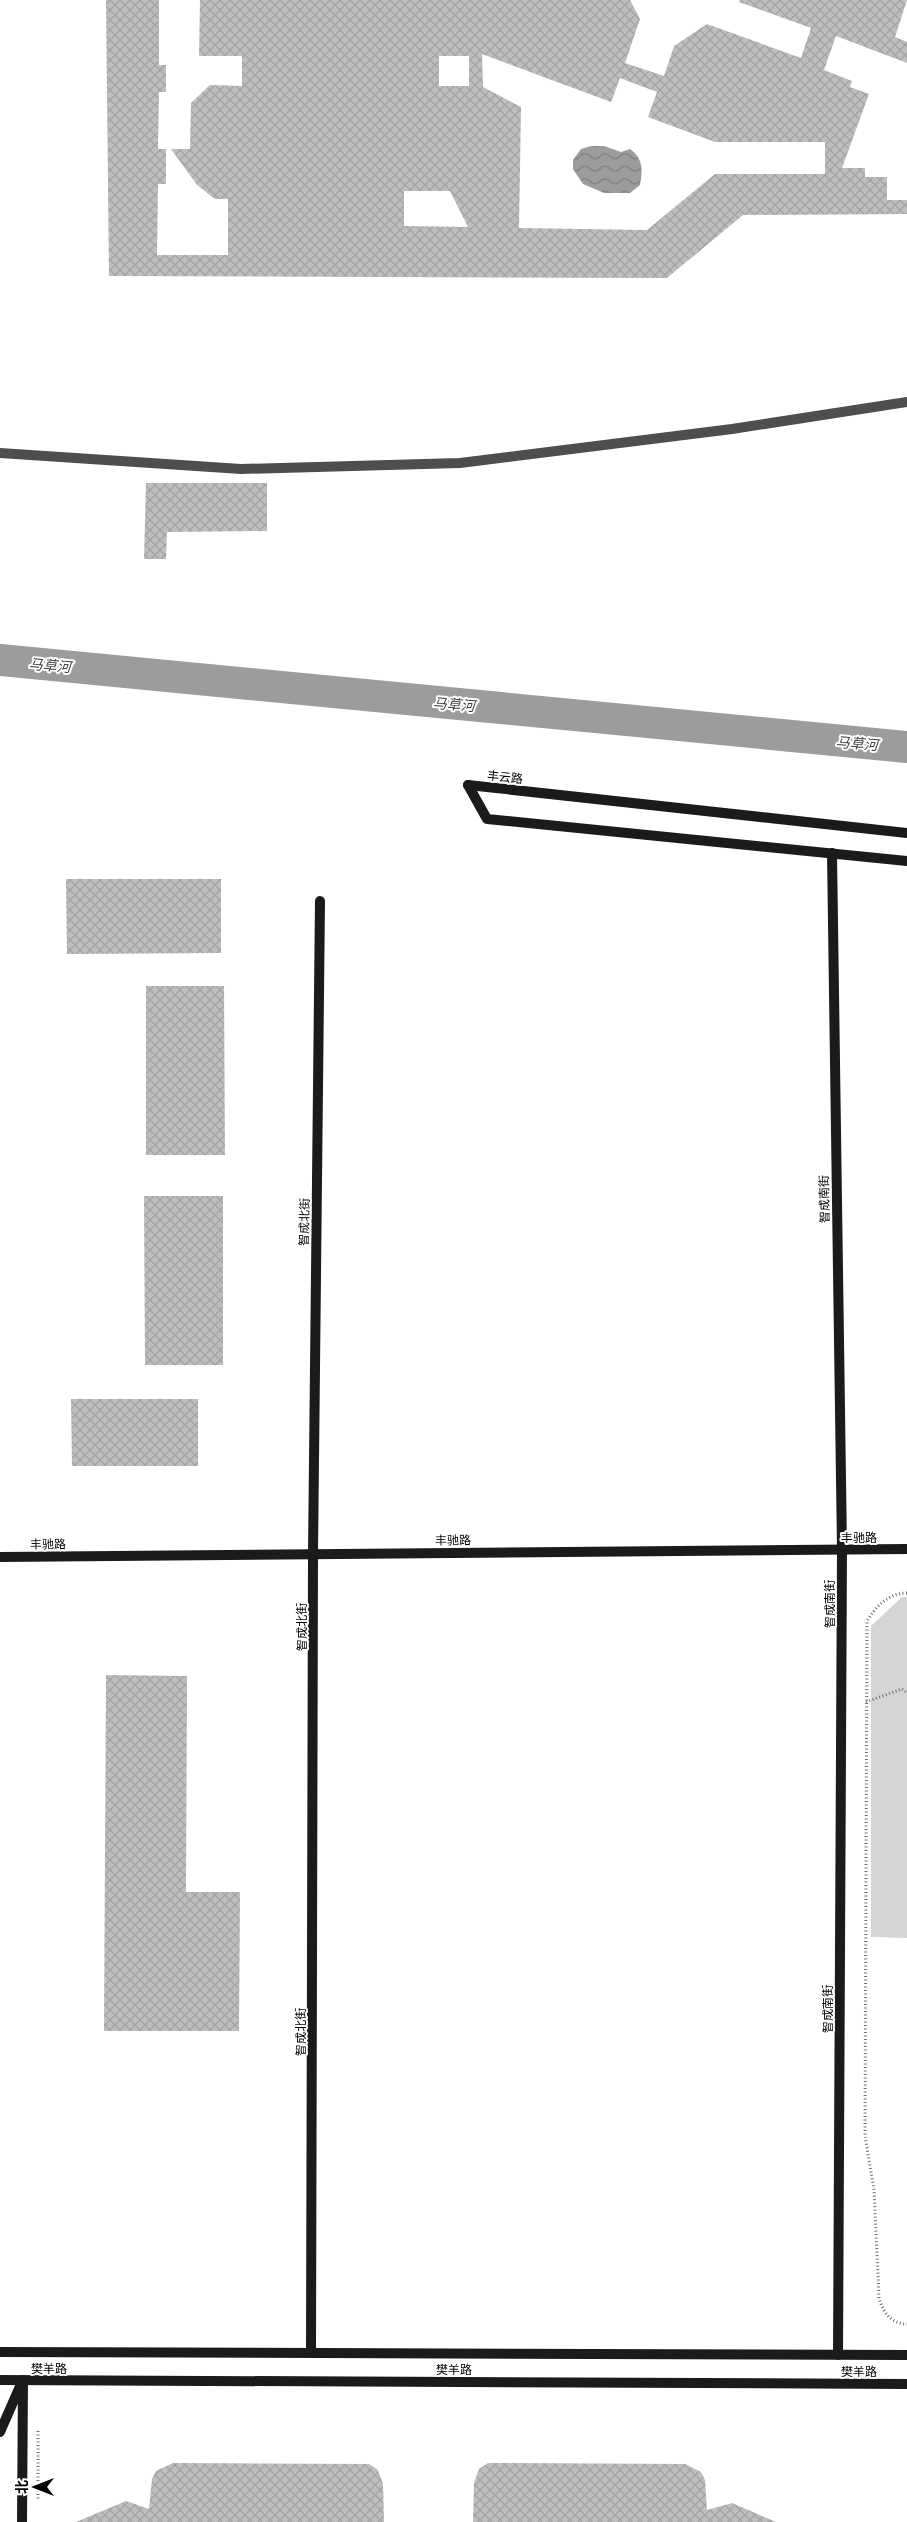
<svg xmlns="http://www.w3.org/2000/svg" width="907" height="2522" font-family="Manrope,'Noto Sans SC',sans-serif">
	<style>
		.park { fill: #d5d5d5 }
		.water { fill: url(#water-waves) }
		.lines { fill: none; stroke-linecap: round; stroke-linejoin: round }
		.river { stroke: #9c9c9c; stroke-width: 32 }
		.building { fill: url(#building-cross-hatch); fill-rule: evenodd }
		.path { stroke: #707070; stroke-width: 3; stroke-dasharray: 1 2.5; stroke-linecap: butt }
		.street { stroke: #4e4e4e; stroke-width: 10 }
		.secondary { stroke: #1b1b1b; stroke-width: 10 }
		.labels { text-anchor: middle; dominant-baseline: central; stroke-width: 4; stroke-linejoin: round; paint-order: stroke }
		.street-label { font-size: 12px; fill: #000; stroke: #fff }
		.water-label { font-size: 14px; font-style: italic; fill: #3d3d3d; stroke: #fff }
	</style>
	<defs>
		<pattern id="water-waves" width="16" height="10" patternUnits="userSpaceOnUse" patternTransform="scale(1.25)"><rect width="16" height="10" fill="#9c9c9c"/><path d="M0 5q4-4 8 0t8 0" fill="none" stroke="#7d7d7d"/></pattern>
		<pattern id="building-cross-hatch" width="8" height="8" patternUnits="userSpaceOnUse" patternTransform="scale(1.25)"><rect width="8" height="8" fill="#bebebe"/><path d="M0 0l8 8M0 8l8-8" fill="none" stroke="#a2a2a2"/></pattern>
	</defs>
	<rect width="100%" height="100%" fill="#fff"/>
	<polygon class="park" points="902,1597 907,1597 907,1938 871,1937 871,1626"/>
	<path class="water" d="M591 146H604L621 152 630 149C643 158 643 170 640 185L630 193H604L583 184 573 169V160L581 149Z"/>
	<g class="lines">
		<polyline class="river" points="0,660 907,747"/>
	</g>
	<g class="building">
		<path d="M106 0H159V65H166V92H159L158 149H166V184H158L157 255H228V199H215L197 185 171 149H190L191 103 210 85 242 86V56H199L200 0H630L640 19 625 63 664 76 674 46 707 24 801 58 811 28 739 2 740 0H907L895 37 907 42V63L836 36 824 70 852 81 850 87 869 94 842 168H865V177H887V200H907V214L743 215 667 278 109 276ZM482 54 611 102 620 78 657 92 648 117 715 142H825V174H715L647 230 519 228 521 107 483 87ZM439 56H469V86H439ZM404 191H450L468 227 404 226Z"/>
		<polygon points="146,483 267,483 267,531 167,532 166,559 144,559"/>
		<polygon points="66,879 221,879 221,953 67,954"/>
		<polygon points="146,986 224,986 225,1155 146,1155"/>
		<polygon points="144,1196 223,1196 223,1365 145,1365"/>
		<polygon points="71,1399 198,1399 198,1466 72,1466"/>
		<polygon points="106,1675 187,1676 186,1892 240,1892 239,2031 104,2031"/>
		<polygon points="173,2463 369,2464 378,2470 383,2484 384,2522 76,2522 126,2501 149,2509 152,2479 156,2471"/>
		<polygon points="488,2463 685,2464 701,2472 705,2480 707,2510 732,2503 776,2522 473,2522 474,2483 479,2469"/>
	</g>
	<g class="lines">
		<g class="path">
			<path d="M907 1593C889 1593 876 1606 867 1621L865 2136 874 2190 879 2298C883 2312 891 2324 907 2324"/>
			<polyline points="866,1702 902,1689 907,1693"/>
			<polyline points="38,2431 38,2500"/>
		</g>
		<polyline class="street" points="0,453 241,469 460,463 732,429 907,402"/>
		<g class="secondary">
			<polyline points="468,785 487,819 907,861"/>
			<polyline points="468,785 907,833"/>
			<polyline points="832,853 842,1549 838,2355"/>
			<polyline points="0,1557 907,1549"/>
			<polyline points="0,2352 907,2355"/>
			<polyline points="311,2353 313,1554 320,901"/>
			<polyline points="0,2380 907,2384"/>
			<polyline points="0,2432 21,2384"/>
			<polyline points="22,2522 23,2380"/>
		</g>
	</g>
	<g class="labels">
		<g class="street-label">
			<text transform="translate(505 777) rotate(6)">丰云路</text>
			<text transform="translate(824 1199) rotate(-91)">智成南街</text>
			<text transform="translate(304 1222) rotate(-89)">智成北街</text>
			<text x="859" y="1537">丰驰路</text>
			<text transform="translate(453 1540) rotate(-1)">丰驰路</text>
			<text transform="translate(48 1544) rotate(-1)">丰驰路</text>
			<text transform="translate(829 1604) rotate(-90)">智成南街</text>
			<text transform="translate(301 1627) rotate(-90)">智成北街</text>
			<text transform="translate(827 2009) rotate(-90)">智成南街</text>
			<text transform="translate(300 2032) rotate(-90)">智成北街</text>
			<text x="49" y="2368">樊羊路</text>
			<text x="454" y="2369">樊羊路</text>
			<text x="859" y="2371">樊羊路</text>
		</g>
		<g class="water-label">
			<text transform="translate(50 665) rotate(5)">马草河</text>
			<text transform="translate(454 704) rotate(5)">马草河</text>
			<text transform="translate(857 743) rotate(5)">马草河</text>
		</g>
	</g>
	<g transform="translate(35 2487) rotate(270)" stroke="#ffffff" stroke-width="4" paint-order="stroke">
	<path d="M0-4L9 19L0 12L-9 19Z" fill="#000000"/>
	<text y="-8" font-size="14" font-weight="bold" text-anchor="middle" fill="#000000">北</text>
	</g>
</svg>
